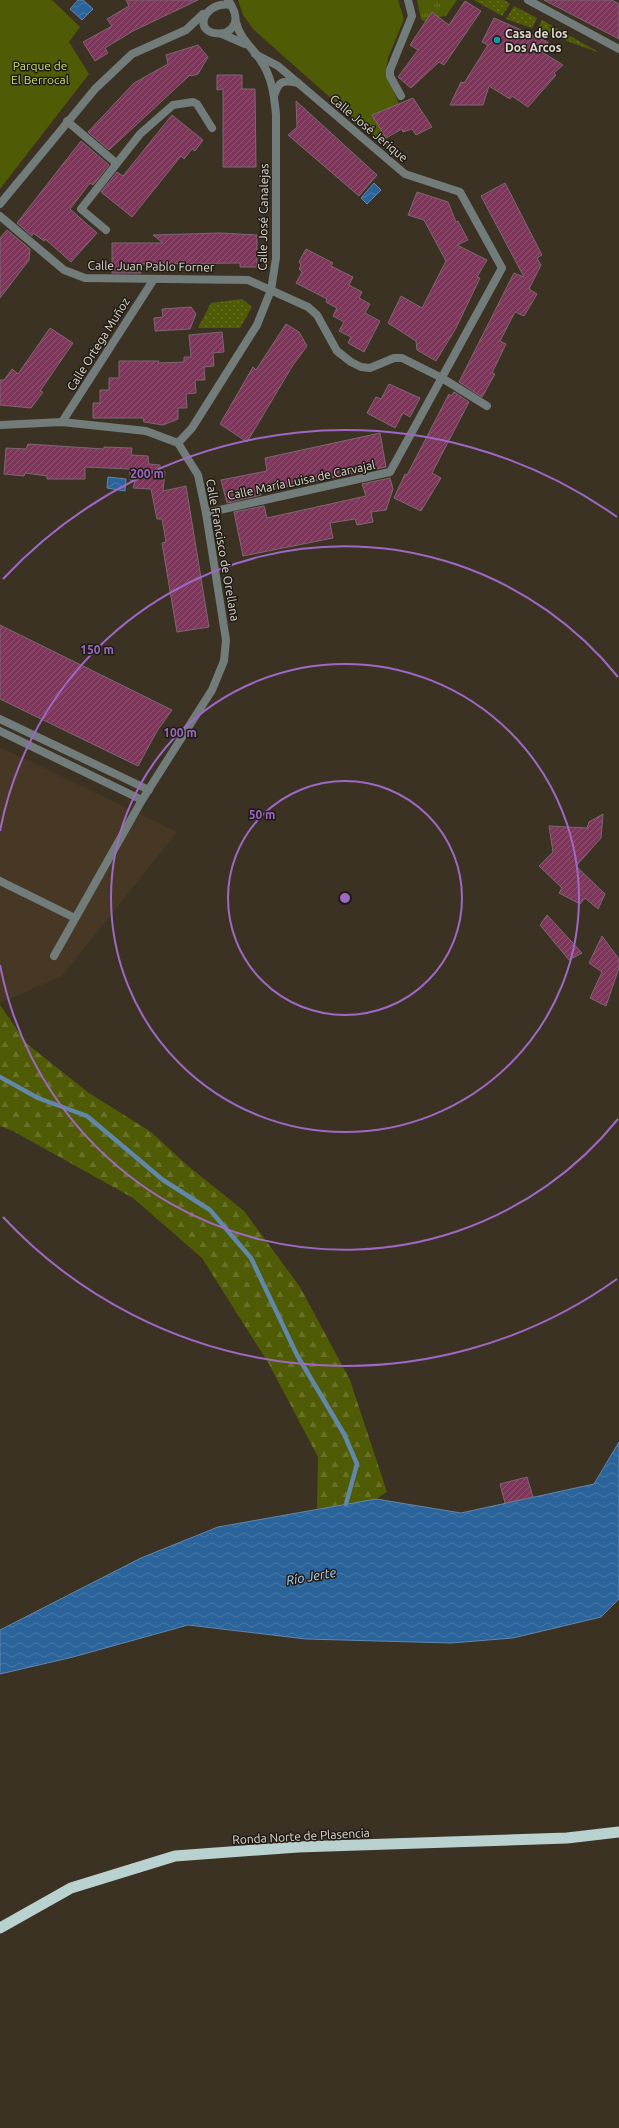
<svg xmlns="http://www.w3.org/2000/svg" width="619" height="2128" font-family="Ubuntu,sans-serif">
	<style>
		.built { fill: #463824 }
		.grass { fill: url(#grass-tufts) }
		.forest { fill: url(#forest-firs) }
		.park { fill: #505b05 }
		.garden { fill: url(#garden-dots) }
		.water { fill: url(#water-waves); stroke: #6187aa }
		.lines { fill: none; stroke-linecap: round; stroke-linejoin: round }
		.stream { stroke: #6187aa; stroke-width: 4.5 }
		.building { fill: url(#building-hatch); stroke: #7b6870 }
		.service { stroke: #727c7b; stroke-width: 8 }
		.pedestrian { stroke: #727c7b; stroke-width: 8 }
		.minor { stroke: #727c7b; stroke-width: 8 }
		.trunk { stroke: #bad2cf; stroke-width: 11 }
		.ring { fill: none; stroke: #9e69c5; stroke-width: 2 }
		.culture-dot { fill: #0f9aa8; stroke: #1f1b15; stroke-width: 1.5 }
		.labels { text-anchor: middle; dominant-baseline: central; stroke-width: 3; stroke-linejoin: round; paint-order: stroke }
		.poi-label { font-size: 12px; font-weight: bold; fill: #e0d9d1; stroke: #1f1b15; text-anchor: start }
		.park-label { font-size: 12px; fill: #cbdf73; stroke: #1f1b15 }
		.street-label { font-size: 12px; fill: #e0d9d1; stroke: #1f1b15 }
		.water-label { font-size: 13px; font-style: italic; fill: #b6d4f3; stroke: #1f1b15 }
		.centre { fill: #9e69c5; stroke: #1f1b15; stroke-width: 2 }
		.ring-label { font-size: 12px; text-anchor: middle; font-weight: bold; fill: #9e69c5; stroke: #1f1b15; stroke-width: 3; stroke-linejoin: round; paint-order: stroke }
	</style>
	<defs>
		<pattern id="grass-tufts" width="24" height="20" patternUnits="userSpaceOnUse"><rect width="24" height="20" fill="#505b05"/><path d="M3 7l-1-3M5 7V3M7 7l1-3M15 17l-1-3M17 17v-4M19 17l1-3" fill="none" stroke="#697228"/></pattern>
		<pattern id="forest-firs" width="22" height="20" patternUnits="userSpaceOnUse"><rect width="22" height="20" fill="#505b05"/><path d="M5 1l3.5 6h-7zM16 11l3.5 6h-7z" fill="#697228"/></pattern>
		<pattern id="garden-dots" width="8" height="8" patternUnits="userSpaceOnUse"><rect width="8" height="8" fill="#505b05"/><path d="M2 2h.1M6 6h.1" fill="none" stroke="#697228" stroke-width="1.8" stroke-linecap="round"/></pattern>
		<pattern id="water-waves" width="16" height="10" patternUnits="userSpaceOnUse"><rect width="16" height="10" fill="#2a649a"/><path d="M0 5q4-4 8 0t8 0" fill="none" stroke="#497aa7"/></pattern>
		<pattern id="building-hatch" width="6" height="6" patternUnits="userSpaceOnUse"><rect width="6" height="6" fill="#7d375b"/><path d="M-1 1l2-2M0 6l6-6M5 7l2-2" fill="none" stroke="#8f5372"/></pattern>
	</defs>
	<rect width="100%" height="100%" fill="#3c3224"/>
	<polygon class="built" points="0,747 177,832 62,976 0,1003"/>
	<polygon class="grass" points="417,0 457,0 446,16 438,17 432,12 425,22 421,19"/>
	<polygon class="forest" points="0,1005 27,1044 89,1093 151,1132 188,1166 244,1211 300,1287 350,1380 387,1492 376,1499 317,1509 318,1457 269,1364 202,1258 133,1198 13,1131 0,1126"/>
	<g class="park">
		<polygon points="0,0 52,0 80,27 69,42 89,74 0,189"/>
		<polygon points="238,0 398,0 404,19 388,58 386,73 399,104 386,138 395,155 254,30 243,15"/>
	</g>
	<g class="garden">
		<polygon points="474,0 504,0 510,4 502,16"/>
		<polygon points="514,6 537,18 532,28 506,19"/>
		<polygon points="542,20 600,53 537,30"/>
		<polygon points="242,299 252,307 240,328 198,328 211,303"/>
	</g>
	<g class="water">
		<polygon points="78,0 83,0 93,9 82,20 70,9"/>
		<polygon points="374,183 381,190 367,204 361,198"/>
		<polygon points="108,477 126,479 125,491 107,488"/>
		<polygon points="619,1442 619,1599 601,1617 513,1638 451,1643 306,1639 188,1625 73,1657 0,1674 0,1630 141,1558 218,1527 376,1499 461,1513 594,1484"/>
	</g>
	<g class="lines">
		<polyline class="stream" points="0,1077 38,1098 87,1116 163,1180 210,1210 251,1258 297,1355 344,1434 357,1464 346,1504"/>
	</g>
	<g class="building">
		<polygon points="126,0 198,0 133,31 105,48 108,53 95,61 83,42 112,26 107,19 129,6"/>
		<polygon points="544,0 612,0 619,4 619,39"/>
		<polygon points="465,1 481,11 444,65 439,62 411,88 398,77 418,50 410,45 432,12 449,25"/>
		<polygon points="494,18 548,42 542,52 563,65 554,73 556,75 528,107 512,96 510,99 489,86 483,105 450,105 461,82 464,83 488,45 482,42"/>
		<polygon points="198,45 208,57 198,74 191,76 190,75 109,150 88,132 134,83 168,64 166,55"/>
		<polygon points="217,75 242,75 242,89 255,89 256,167 223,167 223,89 217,90"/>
		<polygon points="413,98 432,127 416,135 412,129 403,132 402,129 386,138 372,115"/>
		<polygon points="296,101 377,175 359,196 288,135 297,127"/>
		<polygon points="172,115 203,140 195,151 192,149 184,159 181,156 132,217 101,192 117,172 123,176"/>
		<polygon points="81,141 109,165 93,185 90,183 70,209 97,233 71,262 45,239 44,241 33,233 32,236 17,223"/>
		<polygon points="505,183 542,255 537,258 541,265 529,289 537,294 524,316 515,312 500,341 506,344 492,373 495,374 482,397 459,382 514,273 524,277 481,196"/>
		<polygon points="417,192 448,202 456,222 458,221 468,240 457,245 487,260 477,277 480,278 456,328 436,361 417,350 416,341 388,323 401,296 422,308 446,261 424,220 408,215"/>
		<polygon points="7,230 30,249 29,260 0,298 0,238"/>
		<polygon points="220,233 257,235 257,267 240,267 240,263 141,264 141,273 112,273 112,243 163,243 153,235"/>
		<polygon points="306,249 333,263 331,266 353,277 349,285 362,292 359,298 370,304 365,313 380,321 364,352 348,343 351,337 339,331 344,322 333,316 337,308 326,302 327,299 296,283 302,272 299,269 301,265 299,262"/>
		<polygon points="191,307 196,314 190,329 155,331 154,318 163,317 162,309"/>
		<polygon points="286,324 299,332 307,346 293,365 247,442 220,424 253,367 256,370"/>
		<polygon points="50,328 73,343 40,391 43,392 31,408 0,405 0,380 4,380 12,369 18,374"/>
		<polygon points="222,332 224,352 213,353 214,366 204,367 205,380 195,380 196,393 186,394 187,408 178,408 178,419 163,425 144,422 143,418 93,418 93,403 100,403 100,390 109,390 109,378 119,378 119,361 159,361 158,363 184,362 184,357 191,357 189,335"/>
		<polygon points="389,384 420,398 410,417 403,413 395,428 367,413 376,397 381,399"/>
		<polygon points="454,392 469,402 432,473 441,478 421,511 394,498 405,474 407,475 449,394 451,396"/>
		<polygon points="380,433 386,467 273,489 260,492 261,495 227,503 221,480 267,471 265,458"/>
		<polygon points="28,444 104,449 104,447 132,448 131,455 148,456 149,464 160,465 160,470 165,472 163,491 186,486 209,627 177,632 162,543 166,542 162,519 157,519 151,489 133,488 135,481 130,480 130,469 85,467 85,479 47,479 47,476 25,473 24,476 4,474 6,448 26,449"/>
		<polygon points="390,478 393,489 386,510 371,512 373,522 357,525 355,519 330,523 333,538 243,556 234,512 264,506 267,518 366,496 362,484"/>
		<polygon points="0,625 172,710 157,731 138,766 0,699"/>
		<polygon points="603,814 601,838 576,866 605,894 598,909 585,898 580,904 559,893 562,888 539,866 553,852 549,826 587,828 589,822"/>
		<polygon points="547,915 582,953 569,960 540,925"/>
		<polygon points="602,936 619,959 619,968 606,1006 590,998 602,972 589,963"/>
		<polygon points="527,1477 533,1497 505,1503 500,1484"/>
	</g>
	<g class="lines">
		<g class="service">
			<polyline points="0,881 75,918"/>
			<polyline points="54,956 142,800"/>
		</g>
		<polyline class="pedestrian" points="442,378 487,406"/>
		<g class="minor">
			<path d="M228 0C236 12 241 25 225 33 190 38 202 0 231 5"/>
			<polyline points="528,0 619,49"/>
			<polyline points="222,34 245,44"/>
			<path d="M274 96C279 80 283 80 298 83"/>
			<polyline points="401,96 390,76 390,70 412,16 408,0"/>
			<polyline points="67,121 116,163"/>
			<polyline points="0,204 95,89 132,54 186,30 203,14"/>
			<polyline points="0,216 64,270 85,278 248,280 308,307 317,315 337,351 351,362 361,367 370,368 394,358 402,358 442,378"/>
			<polyline points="106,230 81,209 140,134 173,105 193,102 197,104 212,128"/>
			<polyline points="62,422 154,279"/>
			<polyline points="0,425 62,422 146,431 178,443 198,475 206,513 226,640 224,661 212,690 142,800 0,731"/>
			<path d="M178 443 192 428 257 325 271 290 276 258V114C274 95 272 77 261 61 252 47 240 39 236 22"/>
			<polyline points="206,513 390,472 502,268 460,192 405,174 278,66 255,54"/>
			<polyline points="0,719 149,790"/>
		</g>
		<polyline class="trunk" points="0,1928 71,1888 175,1856 298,1847 567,1838 619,1832"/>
	</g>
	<g class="ring">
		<circle cx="345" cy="898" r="117"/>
		<circle cx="345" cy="898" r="234"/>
		<path d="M618 1119A351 351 0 0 1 0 965M0 831A351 351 0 0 1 618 677"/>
		<path d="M617 1279A468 468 0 0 1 3 1217M3 579A468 468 0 0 1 617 517"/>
	</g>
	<circle class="culture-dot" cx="497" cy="40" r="4"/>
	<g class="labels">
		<g class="poi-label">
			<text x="505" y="33">Casa de los<tspan x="505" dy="14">Dos Arcos</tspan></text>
		</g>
		<g class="park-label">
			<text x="40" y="65">Parque de<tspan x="40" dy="14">El Berrocal</tspan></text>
		</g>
		<g class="street-label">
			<text transform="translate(369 128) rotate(40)">Calle José Jerique</text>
			<text transform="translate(263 217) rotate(-89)">Calle José Canalejas</text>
			<text transform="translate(151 266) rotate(1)">Calle Juan Pablo Forner</text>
			<text transform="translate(98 344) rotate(-58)">Calle Ortega Muñoz</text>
			<text transform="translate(301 480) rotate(-12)">Calle María Luisa de Carvajal</text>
			<text transform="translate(223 550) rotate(80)">Calle Francisco de Orellana</text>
			<text transform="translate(301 1836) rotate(-3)">Ronda Norte de Plasencia</text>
		</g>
		<g class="water-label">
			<text transform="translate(311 1576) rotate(-10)">Río Jerte</text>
		</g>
	</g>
	<circle cx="345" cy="898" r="6" class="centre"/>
	<g class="ring-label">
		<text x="147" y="478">200 m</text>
		<text x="97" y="654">150 m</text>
		<text x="180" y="737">100 m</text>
		<text x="262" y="819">50 m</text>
	</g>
</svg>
